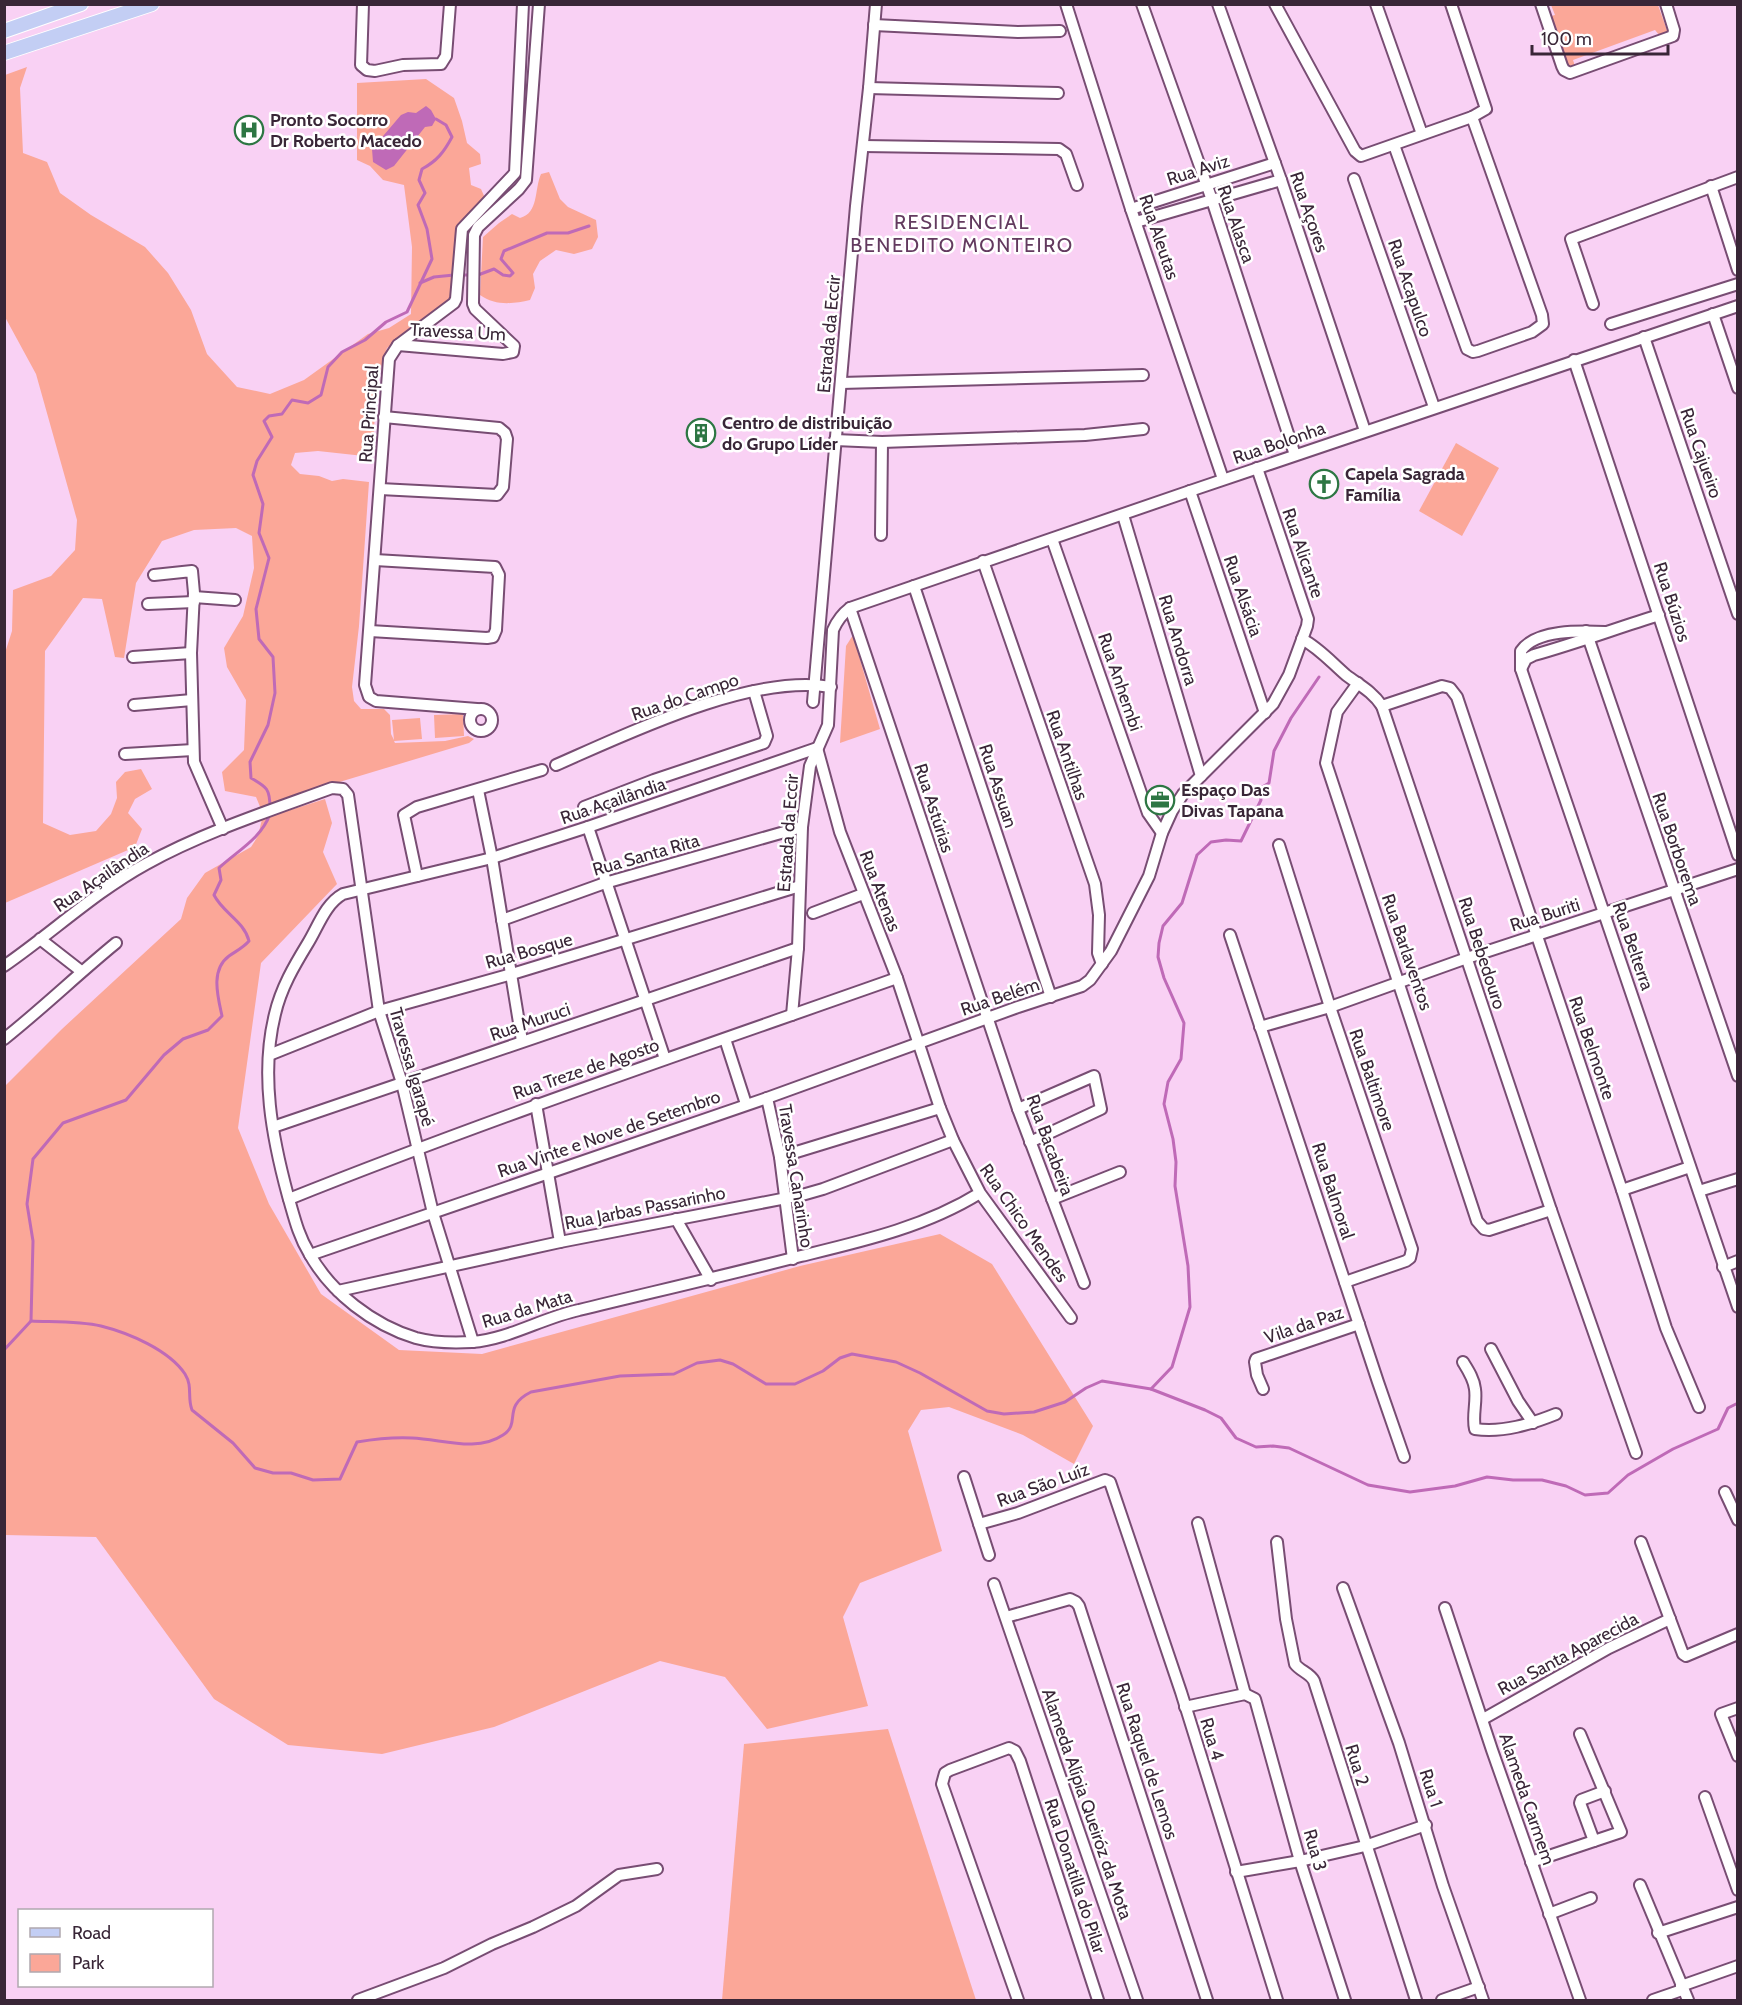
<svg xmlns="http://www.w3.org/2000/svg" width="1742" height="2005" font-family="Cabin,sans-serif">
	<style>
		.green { fill: #fba798 }
		.water { fill: #bf6ab7 }
		.lines { fill: none; stroke-linecap: round; stroke-linejoin: round }
		.stream { stroke: #bf6ab7; stroke-width: 3 }
		.minor-casing { stroke: #784d73; stroke-width: 14 }
		.major-casing { stroke: #fff; stroke-width: 16 }
		.minor { stroke: #fff; stroke-width: 10 }
		.major { stroke: #c3cef4; stroke-width: 14 }
		.labels { text-anchor: middle; dominant-baseline: central; stroke-width: 5; stroke-linejoin: round; paint-order: stroke }
		.poi-label { font-size: 18px; font-weight: bold; fill: #392637; stroke: #fff; text-anchor: start }
		.street-label { font-size: 18px; fill: #392637; stroke: #fff }
		.neighbourhood-label { font-size: 20px; letter-spacing: 1.5px; fill: #633a5f; stroke: #fff }
	</style>
	<rect width="100%" height="100%" fill="#f9d1f4"/>
	<g class="green">
		<polygon points="1551,5 1658,5 1668,33 1660,36 1655,30 1573,60 1575,66 1567,69 1548,17 1555,15"/>
		<polygon points="27,67 20,88 23,153 47,162 60,193 91,215 145,247 168,273 191,310 207,354 237,387 270,394 304,380 368,334 389,328 411,314 412,247 404,185 383,180 370,166 357,160 357,83 426,79 454,98 462,121 467,143 480,154 481,164 469,168 471,185 481,189 485,198 463,219 458,228 453,294 447,304 387,348 376,384 373,457 318,451 295,453 291,465 300,474 319,476 332,481 343,479 369,482 359,626 352,687 354,701 361,709 384,709 390,715 391,734 394,740 392,720 420,718 422,739 394,741 395,743 445,741 468,736 474,739 469,743 293,796 270,807 261,809 256,797 225,791 222,772 244,750 246,700 227,667 224,648 243,616 254,568 252,536 236,528 194,530 162,541 136,583 124,658 115,657 102,599 83,598 45,651 43,823 70,835 96,831 111,814 117,798 116,782 125,772 141,769 152,789 135,799 128,813 142,829 135,847 5,903 4,656 12,631 13,590 51,576 75,550 77,520 36,374 5,317 5,75"/>
		<path d="M549 172 560 199 568 207 596 220 598 237 592 249 574 254 556 250 540 261 533 274 535 288 530 300C513 304 495 306 480 295L483 237 499 223 512 214 520 218C539 213 534 190 541 174Z"/>
		<polygon points="1456,443 1499,468 1462,536 1419,511"/>
		<polygon points="853,635 880,729 840,743 846,646"/>
		<polygon points="463,714 464,736 435,738 434,715"/>
		<polygon points="325,799 332,823 323,852 337,884 261,963 238,1128 269,1204 321,1294 399,1350 482,1354 800,1266 940,1234 992,1264 1093,1426 1074,1464 1023,1435 949,1407 921,1410 908,1431 942,1551 860,1583 843,1617 868,1706 767,1729 725,1677 660,1661 494,1727 382,1754 288,1745 214,1699 96,1537 5,1535 5,1086 62,1029 181,919 187,898 205,873 251,847 258,836 262,819"/>
		<polygon points="888,1729 976,2000 722,2000 744,1744"/>
	</g>
	<polygon class="water" points="426,106 431,110 436,119 432,126 425,127 394,166 386,170 373,162 372,149 401,115 408,112 416,113"/>
	<g class="lines">
		<g class="stream">
			<polyline points="461,275 478,275 494,269 503,275 510,276 513,273 501,259 504,251 547,233 568,233 589,226"/>
			<polyline points="420,283 434,277 454,275"/>
			<path d="M270 808C270 789 267 787 251 778L250 762 268 725 275 693 273 657 259 639 256 609 269 558 259 533 263 504 253 475 257 461 272 437 264 421 269 416 282 414 292 400 308 403 321 395 328 367 342 352 365 340 386 322 407 312 432 259 427 229 418 205 425 193 419 180 422 169C437 161 444 152 452 137L446 125 436 119"/>
			<path d="M31 1321C53 1322 80 1321 101 1326 129 1333 169 1350 185 1374 193 1387 187 1397 192 1410L233 1443 255 1468 273 1473H291L313 1480 340 1479 357 1442C375 1439 393 1437 412 1438 442 1439 476 1453 503 1435 522 1423 501 1407 531 1392L620 1376 674 1374 697 1363 720 1360 733 1364 766 1384H795L823 1371 840 1358 852 1354 896 1362 920 1373 987 1411 1004 1414 1034 1412 1065 1402 1086 1388 1102 1381 1151 1389 1205 1410 1221 1418 1236 1438 1256 1447 1273 1446 1289 1448 1368 1485 1410 1492 1455 1486 1487 1477 1513 1480H1542L1566 1486 1585 1495 1608 1493 1628 1475 1673 1449 1718 1429 1728 1408 1738 1403"/>
			<path d="M4 1350 31 1321 33 1241 27 1204 33 1159 63 1123 126 1100 164 1055 183 1039 208 1030 222 1016C218 997 210 970 229 956 236 951 243 948 249 941 244 921 223 913 214 895L221 880 219 868C237 851 261 839 270 814"/>
			<polyline points="1151,1389 1172,1367 1190,1307 1188,1266 1175,1186 1176,1162 1173,1139 1164,1104 1168,1082 1181,1059 1184,1023 1164,978 1158,957 1159,943 1163,926 1182,903 1197,855 1211,842 1226,840 1241,841 1261,800 1259,789 1269,783 1274,751 1291,718 1319,677"/>
		</g>
		<g class="minor-casing">
			<g id="minor">
				<polyline points="363,4 361,65 367,70 375,71 403,65 441,64 446,56 450,4"/>
				<polyline points="1066,4 1131,209 1223,479"/>
				<polyline points="1142,4 1212,200 1295,455"/>
				<polyline points="1218,4 1281,180 1365,431"/>
				<polyline points="1275,4 1355,151 1361,156 1472,117 1486,109 1451,4"/>
				<polyline points="1376,4 1422,134"/>
				<polyline points="1541,4 1562,66 1564,70 1570,73 1673,36 1674,30 1666,4"/>
				<polyline points="874,25 1018,32 1060,31"/>
				<polyline points="869,88 1058,93"/>
				<polyline points="1394,145 1467,349 1473,352 1478,351 1532,332 1543,324 1542,315 1472,117"/>
				<polyline points="863,146 1059,149 1066,154 1077,185"/>
				<polyline points="1354,179 1434,407"/>
				<polyline points="1711,186 1738,270"/>
				<polyline points="1131,209 1275,163"/>
				<polyline points="1136,222 1281,180"/>
				<polyline points="1593,304 1571,239 1738,177"/>
				<polyline points="1713,314 1738,388"/>
				<polyline points="1611,324 1738,284"/>
				<polyline points="1644,337 1738,614"/>
				<polyline points="398,345 503,354 513,352 514,346 475,309 473,304 474,235 478,227 519,189 526,180 539,4"/>
				<polyline points="1574,360 1738,855"/>
				<polyline points="841,383 1143,375"/>
				<polyline points="835,440 882,442 1085,435 1143,429"/>
				<polyline points="380,489 497,495 503,487 507,439 505,433 499,428 384,417"/>
				<polyline points="1190,491 1265,713"/>
				<polyline points="1123,515 1201,776"/>
				<polyline points="881,535 882,442"/>
				<polyline points="1052,539 1148,813 1162,833"/>
				<polyline points="983,561 1095,884 1099,915 1098,953 1102,964"/>
				<polyline points="154,575 192,571 194,593 191,653 194,762 223,829"/>
				<polyline points="914,586 1051,997"/>
				<polyline points="194,597 235,600"/>
				<polyline points="148,604 194,602"/>
				<polyline points="850,608 1018,1109 1084,1283"/>
				<polyline points="370,631 487,638 493,637 496,630 499,575 495,567 375,560"/>
				<polyline points="1586,631 1738,1076"/>
				<path d="M1605 632C1581 631 1536 629 1521 651V669L1738 1307"/>
				<path d="M1302 639C1319 648 1331 662 1346 675 1359 685 1372 691 1382 706L1442 686 1450 688 1457 697 1622 1190 1666 1328 1699 1407"/>
				<polyline points="133,657 191,653"/>
				<path d="M1521 669 1526 659 1534 655C1577 643 1617 628 1659 615"/>
				<polyline points="1358,683 1337,712 1326,763 1477,1221 1484,1229 1489,1230 1551,1210 1382,706"/>
				<polyline points="813,702 856,206 869,88 876,4"/>
				<polyline points="134,705 192,700"/>
				<polyline points="477,709 376,701 369,697 365,685 389,359 398,345 454,303 456,299 462,229 515,173 523,4"/>
				<circle cx="481" cy="720" r="11"/>
				<polyline points="125,754 193,750"/>
				<path d="M556 765C629 733 752 673 831 687"/>
				<polyline points="478,790 492,858 522,1041"/>
				<polyline points="584,807 654,780 764,743 767,736 754,691"/>
				<polyline points="588,827 665,1059"/>
				<polyline points="1279,845 1330,1007 1412,1249 1410,1258 1406,1261 1345,1282"/>
				<polyline points="417,876 404,815 417,807 542,770"/>
				<polyline points="813,913 863,894"/>
				<polyline points="502,920 605,883 802,827"/>
				<polyline points="1230,935 1378,1382 1404,1457"/>
				<polyline points="40,939 81,971"/>
				<path d="M4 966C52 933 95 892 146 864 204 832 269 811 332 788L343 789 348 795 379 1011 402 1083 433 1213 473 1342"/>
				<path d="M792 1015 798 948 802 827 810 766 828 725 833 630C837 621 842 614 850 608L1190 491 1738 306"/>
				<polyline points="1260,1027 1330,1007 1467,958 1738,869"/>
				<path d="M4 1039C43 1008 78 974 116 943"/>
				<polyline points="725,1039 746,1104"/>
				<polyline points="269,1055 379,1011 512,974 800,886"/>
				<polyline points="767,1098 780,1157 793,1259"/>
				<polyline points="536,1104 560,1242"/>
				<polyline points="1018,1109 1094,1076 1101,1109 1030,1142"/>
				<polyline points="273,1127 798,948"/>
				<polyline points="780,1157 940,1108"/>
				<polyline points="1622,1190 1690,1167"/>
				<polyline points="1699,1191 1738,1179"/>
				<path d="M980 1193C925 1227 863 1241 801 1256 727 1275 653 1292 579 1310 542 1318 509 1339 472 1342 453 1343 434 1343 416 1338 373 1325 331 1293 309 1253 298 1235 294 1216 288 1196 272 1137 260 1074 275 1014 281 988 294 966 308 943 318 927 325 904 343 894L492 858 588 827 817 748 840 832 897 978 940 1108 953 1140 980 1193 1071 1318"/>
				<path d="M289 1199C489 1119 693 1050 897 978"/>
				<polyline points="1052,1199 1120,1172"/>
				<polyline points="1551,1210 1636,1453"/>
				<polyline points="676,1219 711,1280"/>
				<polyline points="310,1255 767,1098 1018,1007 1082,986 1090,980 1111,951 1149,876 1162,833 1172,811 1183,794 1273,704 1289,675 1307,626 1308,619 1257,468"/>
				<polyline points="1723,1267 1738,1261"/>
				<polyline points="338,1291 560,1242 802,1195 823,1189 953,1140"/>
				<polyline points="1491,1349 1518,1401 1533,1423"/>
				<path d="M1463 1362C1468 1370 1474 1379 1475 1389 1477 1402 1472 1416 1475 1429 1503 1433 1531 1424 1556 1414"/>
				<polyline points="1263,1389 1257,1375 1255,1362 1256,1359 1359,1324"/>
				<polyline points="964,1477 989,1555"/>
				<polyline points="1725,1492 1738,1520"/>
				<polyline points="1198,1523 1245,1694"/>
				<polyline points="979,1524 1018,1513 1105,1480 1110,1482 1181,1692 1277,2000"/>
				<path d="M1277 1542 1286 1619 1295 1664C1300 1671 1310 1673 1314 1681L1416 2000"/>
				<polyline points="1641,1542 1683,1654 1686,1656 1738,1634"/>
				<polyline points="994,1584 1137,2000"/>
				<polyline points="1343,1588 1399,1743 1443,1886 1483,2000"/>
				<polyline points="1445,1608 1492,1750 1580,2000"/>
				<polyline points="1006,1617 1070,1599 1076,1602 1079,1606 1207,2000"/>
				<polyline points="1185,1707 1245,1694 1255,1699 1300,1861 1345,2000"/>
				<polyline points="1738,1708 1721,1714 1738,1756"/>
				<polyline points="1483,1719 1609,1648 1670,1619"/>
				<polyline points="1705,1797 1738,1890"/>
				<polyline points="1594,1841 1580,1803 1581,1800 1605,1791"/>
				<polyline points="1531,1862 1621,1832 1580,1734"/>
				<polyline points="1236,1872 1300,1861 1365,1846 1426,1825"/>
				<polyline points="1640,1885 1688,2000"/>
				<polyline points="1549,1914 1591,1898"/>
				<polyline points="1658,1933 1738,1907"/>
				<polyline points="1681,1986 1738,1966"/>
				<polyline points="358,2000 444,1968 492,1944 533,1927 576,1906 619,1875 657,1869"/>
				<polyline points="1018,2000 942,1784 945,1773 950,1770 1009,1748 1015,1751 1020,1761 1098,2000"/>
				<polyline points="1442,2000 1479,1987"/>
				<polyline points="1653,2000 1682,1990"/>
			</g>
		</g>
		<g class="major-casing">
			<g id="major">
				<polyline points="4,31 81,4"/>
				<polyline points="4,53 152,4"/>
			</g>
		</g>
		<use href="#minor" class="minor"/>
		<use href="#major" class="major"/>
	</g>
	<defs>
		<g id="hospital-ring" transform="scale(1.5)"><circle r="9.5" fill="#fff" stroke="#2d7643" stroke-width="1.5"/><path d="M-5-5h3v3.5h4V-5h3V5h-3V1.5h-4V5h-3Z" fill="#2d7643"/></g>
		<g id="building-ring" transform="scale(1.5)"><circle r="9.5" fill="#fff" stroke="#2d7643" stroke-width="1.5"/><path d="M-4-6H4V6H1V3H-1V6H-4ZM-2.5-4.3h1.7v1.8h-1.7ZM.8-4.3h1.7v1.8H.8ZM-2.5-1h1.7V.8h-1.7ZM.8-1h1.7V.8H.8Z" fill="#2d7643"/></g>
		<g id="church-ring" transform="scale(1.5)"><circle r="9.5" fill="#fff" stroke="#2d7643" stroke-width="1.5"/><path d="M-1.2-6h2.4v3.5h3.3v2.4h-3.3V6h-2.4V-.1h-3.3v-2.4h3.3Z" fill="#2d7643"/></g>
		<g id="office-ring" transform="scale(1.5)"><circle r="9.5" fill="#fff" stroke="#2d7643" stroke-width="1.5"/><path d="M-6-3h4V-5.5h4V-3h4V5H-6ZM-1-4.5V-3h2v-1.5ZM-6 0V1H6V0Z" fill="#2d7643"/></g>
	</defs>
	<g fill-rule="evenodd">
		<use href="#hospital-ring" x="249" y="130"/>
		<use href="#building-ring" x="701" y="433"/>
		<use href="#church-ring" x="1324" y="484"/>
		<use href="#office-ring" x="1160" y="800"/>
	</g>
	<g class="labels">
		<g class="poi-label">
			<text x="270" y="120">Pronto Socorro<tspan x="270" dy="21">Dr Roberto Macedo</tspan></text>
			<text x="722" y="423">Centro de distribuição<tspan x="722" dy="21">do Grupo Líder</tspan></text>
			<text x="1345" y="474">Capela Sagrada<tspan x="1345" dy="21">Família</tspan></text>
			<text x="1181" y="790">Espaço Das<tspan x="1181" dy="21">Divas Tapana</tspan></text>
		</g>
		<g class="street-label">
			<text transform="translate(1198 170) rotate(-18)">Rua Aviz</text>
			<text transform="translate(1309 212) rotate(71)">Rua Açores</text>
			<text transform="translate(1236 224) rotate(71)">Rua Alasca</text>
			<text transform="translate(1159 237) rotate(71)">Rua Aleutas</text>
			<text transform="translate(1410 288) rotate(71)">Rua Acapulco</text>
			<text transform="translate(458 332) rotate(3)">Travessa Um</text>
			<text transform="translate(829 334) rotate(-85)">Estrada da Eccir</text>
			<text transform="translate(369 414) rotate(-86)">Rua Principal</text>
			<text transform="translate(1279 443) rotate(-19)">Rua Bolonha</text>
			<text transform="translate(1701 453) rotate(71)">Rua Cajueiro</text>
			<text transform="translate(1303 553) rotate(71)">Rua Alicante</text>
			<text transform="translate(1243 596) rotate(71)">Rua Alsácia</text>
			<text transform="translate(1672 602) rotate(72)">Rua Búzios</text>
			<text transform="translate(1178 640) rotate(73)">Rua Andorra</text>
			<text transform="translate(1120 682) rotate(71)">Rua Anhembi</text>
			<text transform="translate(685 697) rotate(-19)">Rua do Campo</text>
			<text transform="translate(1067 755) rotate(71)">Rua Antilhas</text>
			<text transform="translate(998 786) rotate(72)">Rua Assuan</text>
			<text transform="translate(613 801) rotate(-19)">Rua Açailândia</text>
			<text transform="translate(934 808) rotate(72)">Rua Astúrias</text>
			<text transform="translate(788 833) rotate(-86)">Estrada da Eccir</text>
			<text transform="translate(1677 849) rotate(71)">Rua Borborema</text>
			<text transform="translate(646 855) rotate(-16)">Rua Santa Rita</text>
			<text transform="translate(101 877) rotate(-34)">Rua Açailândia</text>
			<text transform="translate(880 891) rotate(69)">Rua Atenas</text>
			<text transform="translate(1545 915) rotate(-18)">Rua Buriti</text>
			<text transform="translate(1633 946) rotate(71)">Rua Belterra</text>
			<text transform="translate(529 951) rotate(-16)">Rua Bosque</text>
			<text transform="translate(1407 952) rotate(71)">Rua Barlaventos</text>
			<text transform="translate(1482 953) rotate(72)">Rua Bebedouro</text>
			<text transform="translate(1000 997) rotate(-19)">Rua Belém</text>
			<text transform="translate(530 1022) rotate(-19)">Rua Muruci</text>
			<text transform="translate(1592 1048) rotate(71)">Rua Belmonte</text>
			<text transform="translate(412 1067) rotate(74)">Travessa Igarapé</text>
			<text transform="translate(586 1069) rotate(-19)">Rua Treze de Agosto</text>
			<text transform="translate(1372 1080) rotate(71)">Rua Baltimore</text>
			<text transform="translate(609 1134) rotate(-19)">Rua Vinte e Nove de Setembro</text>
			<text transform="translate(1050 1145) rotate(70)">Rua Bacabeira</text>
			<text transform="translate(796 1176) rotate(81)">Travessa Canarinho</text>
			<text transform="translate(1333 1191) rotate(72)">Rua Balmoral</text>
			<text transform="translate(645 1208) rotate(-11)">Rua Jarbas Passarinho</text>
			<text transform="translate(1024 1223) rotate(55)">Rua Chico Mendes</text>
			<text transform="translate(527 1309) rotate(-17)">Rua da Mata</text>
			<text transform="translate(1304 1325) rotate(-19)">Vila da Paz</text>
			<text transform="translate(1043 1485) rotate(-20)">Rua São Luíz</text>
			<text transform="translate(1568 1654) rotate(-28)">Rua Santa Aparecida</text>
			<text transform="translate(1212 1739) rotate(73)">Rua 4</text>
			<text transform="translate(1147 1761) rotate(72)">Rua Raquel de Lemos</text>
			<text transform="translate(1357 1765) rotate(73)">Rua 2</text>
			<text transform="translate(1431 1788) rotate(72)">Rua 1</text>
			<text transform="translate(1527 1799) rotate(71)">Alameda Carmem</text>
			<text transform="translate(1087 1804) rotate(71)">Alameda Alípia Queiróz da Mota</text>
			<text transform="translate(1315 1850) rotate(74)">Rua 3</text>
			<text transform="translate(1075 1876) rotate(72)">Rua Donatilla do Pilar</text>
		</g>
		<g class="neighbourhood-label">
			<text x="962" y="222">RESIDENCIAL<tspan x="962" dy="23">BENEDITO MONTEIRO</tspan></text>
		</g>
	</g>
	<rect width="1742" height="2005" fill="none" stroke="#392637" stroke-width="12"/>
	<rect x="18" y="1909" width="195" height="78" fill="#ffffff" stroke="#b0a8af" stroke-width="1.5"/>
	<rect x="30" y="1928" width="30" height="9" fill="#c3cef4" stroke="#b0a8af" stroke-width="1.5"/>
	<text x="72" y="1939" font-size="18" fill="#392637">Road</text>
	<rect x="30" y="1954" width="30" height="18" fill="#fba798" stroke="#b0a8af" stroke-width="1.5"/>
	<text x="72" y="1969" font-size="18" fill="#392637">Park</text>
	<path d="M1532 45v9h136v-9" fill="none" stroke="#392637" stroke-width="3"/>
	<text x="1541" y="45" font-size="18" fill="#392637" stroke="#ffffff" stroke-width="4.5" paint-order="stroke">100 m</text>
</svg>
